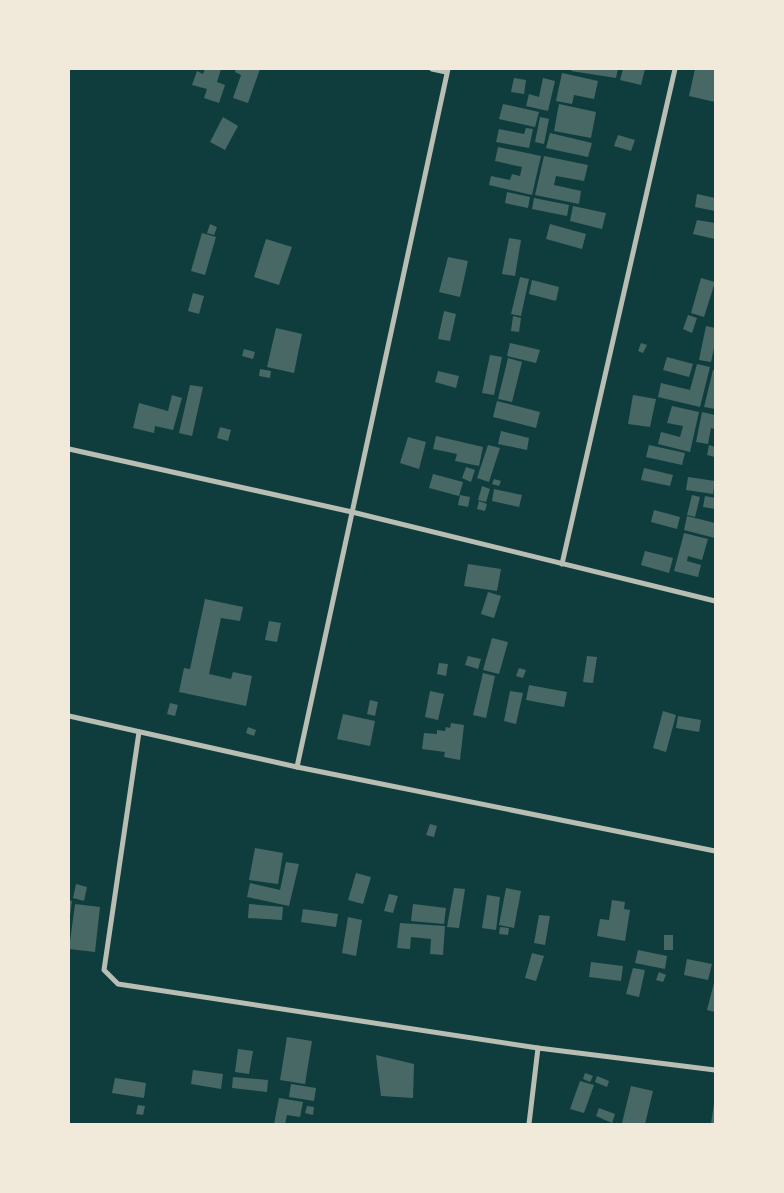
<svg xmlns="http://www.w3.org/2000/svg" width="784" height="1193" font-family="'Playfair Display',serif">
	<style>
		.building { fill: #486865 }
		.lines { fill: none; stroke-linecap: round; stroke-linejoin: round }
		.minor { stroke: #b8beb3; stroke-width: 5 }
	</style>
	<rect width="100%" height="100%" fill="#0f3d3e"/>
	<g class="building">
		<polygon points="205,69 221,69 217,82 225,85 219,103 204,98 207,89 192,85 197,71 203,74"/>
		<polygon points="236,69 260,69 248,103 233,98 241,75 235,72"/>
		<polygon points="572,69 618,69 616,78 571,71"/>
		<polygon points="623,69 645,69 641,85 620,80"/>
		<polygon points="695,69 715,69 715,102 689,96"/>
		<polygon points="562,73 598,81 594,99 574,95 572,104 556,101"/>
		<polygon points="514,78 526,80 524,94 511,92"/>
		<polygon points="543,78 555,81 548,111 526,106 529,94 539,97"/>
		<polygon points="503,104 539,112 535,127 499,119"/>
		<polygon points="559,104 596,112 591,138 554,131"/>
		<polygon points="223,117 238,126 225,150 210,142"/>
		<polygon points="540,117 549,119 544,144 535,142"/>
		<polygon points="526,128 533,129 529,148 496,142 499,129 524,134"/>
		<polygon points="550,133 592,143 588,157 546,148"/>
		<polygon points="618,135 635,140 631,151 614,146"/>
		<polygon points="498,147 541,156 532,195 489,185 491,176 510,180 512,174 520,176 522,167 495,161"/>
		<polygon points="544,156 588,165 584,181 556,176 554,185 581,191 579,204 535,195"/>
		<polygon points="507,192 530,197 528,208 505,203"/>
		<polygon points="697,194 715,198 715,211 695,207"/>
		<polygon points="534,198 569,205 567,216 532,209"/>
		<polygon points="573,206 606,213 602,229 570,221"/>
		<polygon points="697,220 715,223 715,239 693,234"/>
		<polygon points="210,224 217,227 214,235 207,233"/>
		<polygon points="550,224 586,234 582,249 546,239"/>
		<polygon points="202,233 216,237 205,275 191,271"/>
		<polygon points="509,238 521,240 515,276 502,274"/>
		<polygon points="266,239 292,247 279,285 254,277"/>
		<polygon points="448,257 468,261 460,297 439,292"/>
		<polygon points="520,277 529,279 521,316 511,314"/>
		<polygon points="701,278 715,282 704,317 691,313"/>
		<polygon points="532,280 559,287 556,301 529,294"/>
		<polygon points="193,293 204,296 199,314 188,311"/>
		<polygon points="444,311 456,314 450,341 438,339"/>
		<polygon points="688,315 697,318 692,333 683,329"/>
		<polygon points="513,316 521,318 519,332 511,331"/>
		<polygon points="706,326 715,328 715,344 711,362 699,360"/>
		<polygon points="276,328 302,334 294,373 267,367"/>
		<polygon points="510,343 540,350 536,363 507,356"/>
		<polygon points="641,343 647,345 643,353 638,351"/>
		<polygon points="244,349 255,352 253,359 242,356"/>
		<polygon points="490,355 502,357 494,395 482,393"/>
		<polygon points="667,357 693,364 689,377 663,370"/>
		<polygon points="508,358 522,362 512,402 498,399"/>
		<polygon points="697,364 710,367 700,407 658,397 661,383 690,390"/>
		<polygon points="260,369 271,371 270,378 259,376"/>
		<polygon points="713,370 715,370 715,409 704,407"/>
		<polygon points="438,371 459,376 456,388 435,382"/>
		<polygon points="190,385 203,387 192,436 179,433"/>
		<polygon points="172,395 182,398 173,430 155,426 154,433 133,428 139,403 168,411"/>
		<polygon points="633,395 656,399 650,427 628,424"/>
		<polygon points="497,401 540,412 536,428 493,417"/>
		<polygon points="672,406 699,412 690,452 658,444 661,432 680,437 683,426 667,423"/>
		<polygon points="702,412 715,415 715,429 711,428 708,444 696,442"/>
		<polygon points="220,427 231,430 228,441 217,438"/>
		<polygon points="501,431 529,438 527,450 498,444"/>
		<polygon points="436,436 483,447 479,466 455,461 457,454 433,449"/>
		<polygon points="408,437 426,442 419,469 400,463"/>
		<polygon points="488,445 500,448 489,482 477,478"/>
		<polygon points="649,445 685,453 682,465 646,457"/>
		<polygon points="709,445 715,447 715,457 707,455"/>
		<polygon points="466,467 475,470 471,482 462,478"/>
		<polygon points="644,468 673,475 670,486 641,480"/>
		<polygon points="433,474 463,482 459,496 429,488"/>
		<polygon points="688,477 715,481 713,494 686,490"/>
		<polygon points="494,479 501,481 499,486 492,484"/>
		<polygon points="482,486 490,489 486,502 478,500"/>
		<polygon points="494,489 522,495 519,507 492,501"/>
		<polygon points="460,495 470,497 468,507 458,505"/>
		<polygon points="692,495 700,497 695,517 687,515"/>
		<polygon points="705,496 715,498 715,509 703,507"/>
		<polygon points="479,501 487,504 485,511 477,509"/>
		<polygon points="654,510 680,517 677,529 651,522"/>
		<polygon points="687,516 715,523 715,538 684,530"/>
		<polygon points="684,533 708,539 702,560 688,556 687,561 701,565 698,577 674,571"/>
		<polygon points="645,551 673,558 669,573 641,565"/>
		<polygon points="468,564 501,569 497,591 464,586"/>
		<polygon points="488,592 501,596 494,618 481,614"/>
		<polygon points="205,599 243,607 240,621 221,618 209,674 231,679 233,672 252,676 246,706 179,692 184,668 190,669"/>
		<polygon points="269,621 281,623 277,642 265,640"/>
		<polygon points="492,638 508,642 499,674 483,670"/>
		<polygon points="468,656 481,659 478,669 465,665"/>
		<polygon points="587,656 597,657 593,683 583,682"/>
		<polygon points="439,663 448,664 446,676 437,674"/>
		<polygon points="519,668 526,670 523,678 516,676"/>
		<polygon points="483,673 495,676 486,718 473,715"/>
		<polygon points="529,685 567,692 564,707 526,700"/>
		<polygon points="430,691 444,694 438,720 425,717"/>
		<polygon points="510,691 523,693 516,724 504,721"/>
		<polygon points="370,700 378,702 375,716 367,714"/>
		<polygon points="170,703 178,705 175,716 167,714"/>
		<polygon points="663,711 676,715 666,752 653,748"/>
		<polygon points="343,714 375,721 370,746 337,739"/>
		<polygon points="678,716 701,720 699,732 676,728"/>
		<polygon points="451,723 464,725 460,760 444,757 445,752 422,749 424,733 437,734 437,730 445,731 446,727 450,728"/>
		<polygon points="248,727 256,730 254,736 246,733"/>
		<polygon points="430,824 437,826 434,837 426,835"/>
		<polygon points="255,848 283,853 278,884 249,880"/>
		<polygon points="286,862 299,864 289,906 247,897 250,883 280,890"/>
		<polygon points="356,873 371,877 363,904 348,900"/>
		<polygon points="76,884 87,887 84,901 73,898"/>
		<polygon points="454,888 465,889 459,928 447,927"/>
		<polygon points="506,888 521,891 514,928 499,925"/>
		<polygon points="389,894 398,896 393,913 384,911"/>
		<polygon points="487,895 500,897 496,930 482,928"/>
		<polygon points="69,900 72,901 70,916 69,916"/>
		<polygon points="612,900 625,902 624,909 630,910 625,941 597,936 600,919 609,920"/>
		<polygon points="75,904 100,907 95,952 69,949"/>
		<polygon points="249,904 283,907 282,920 248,918"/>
		<polygon points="413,904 446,908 444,924 411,921"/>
		<polygon points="303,909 338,914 336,927 301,922"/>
		<polygon points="539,915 550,916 545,945 534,943"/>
		<polygon points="348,917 362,920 356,956 342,953"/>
		<polygon points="400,923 445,926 443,955 430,954 431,939 411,937 410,949 397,948"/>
		<polygon points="500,927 509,928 508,935 499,934"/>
		<rect x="664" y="935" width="9" height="15"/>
		<polygon points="638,950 667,956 665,969 635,963"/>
		<polygon points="532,953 544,956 536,981 525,978"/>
		<polygon points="687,959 712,964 708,980 684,975"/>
		<polygon points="591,962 623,966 621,981 589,977"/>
		<polygon points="633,968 645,970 639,997 626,994"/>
		<polygon points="659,972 666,975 663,982 656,980"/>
		<polygon points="715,979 715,1012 707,1010"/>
		<polygon points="287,1037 312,1041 305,1084 280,1080"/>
		<polygon points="238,1049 253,1051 249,1074 235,1072"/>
		<polygon points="376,1055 414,1064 413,1098 381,1096"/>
		<polygon points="193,1070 223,1074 221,1089 191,1084"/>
		<polygon points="585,1073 593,1076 590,1082 583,1079"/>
		<polygon points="597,1076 609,1081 607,1087 595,1082"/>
		<polygon points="233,1077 268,1080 267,1092 232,1088"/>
		<polygon points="115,1078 146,1083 144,1098 112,1093"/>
		<polygon points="580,1081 594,1085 584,1113 570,1109"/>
		<polygon points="291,1084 316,1088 314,1101 289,1097"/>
		<polygon points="631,1086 653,1091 645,1124 622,1123"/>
		<polygon points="279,1098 303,1102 300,1117 287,1115 285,1124 274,1124"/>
		<polygon points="714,1103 715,1124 711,1124"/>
		<polygon points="138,1105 145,1106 143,1115 136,1114"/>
		<polygon points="307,1106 314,1107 313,1115 305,1113"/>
		<polygon points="599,1108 615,1114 612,1123 596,1116"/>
	</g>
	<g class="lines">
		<g class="minor">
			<polyline points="432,69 446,72"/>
			<polyline points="69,449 352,512 715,601"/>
			<polyline points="562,564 675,69"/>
			<polyline points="69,716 297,767 715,851"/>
			<polyline points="139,732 104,970 118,984 538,1048 715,1070"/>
			<polyline points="297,767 448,69"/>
			<polyline points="529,1124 538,1048"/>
		</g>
	</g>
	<rect width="784" height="1193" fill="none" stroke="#f1e9da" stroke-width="140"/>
</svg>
